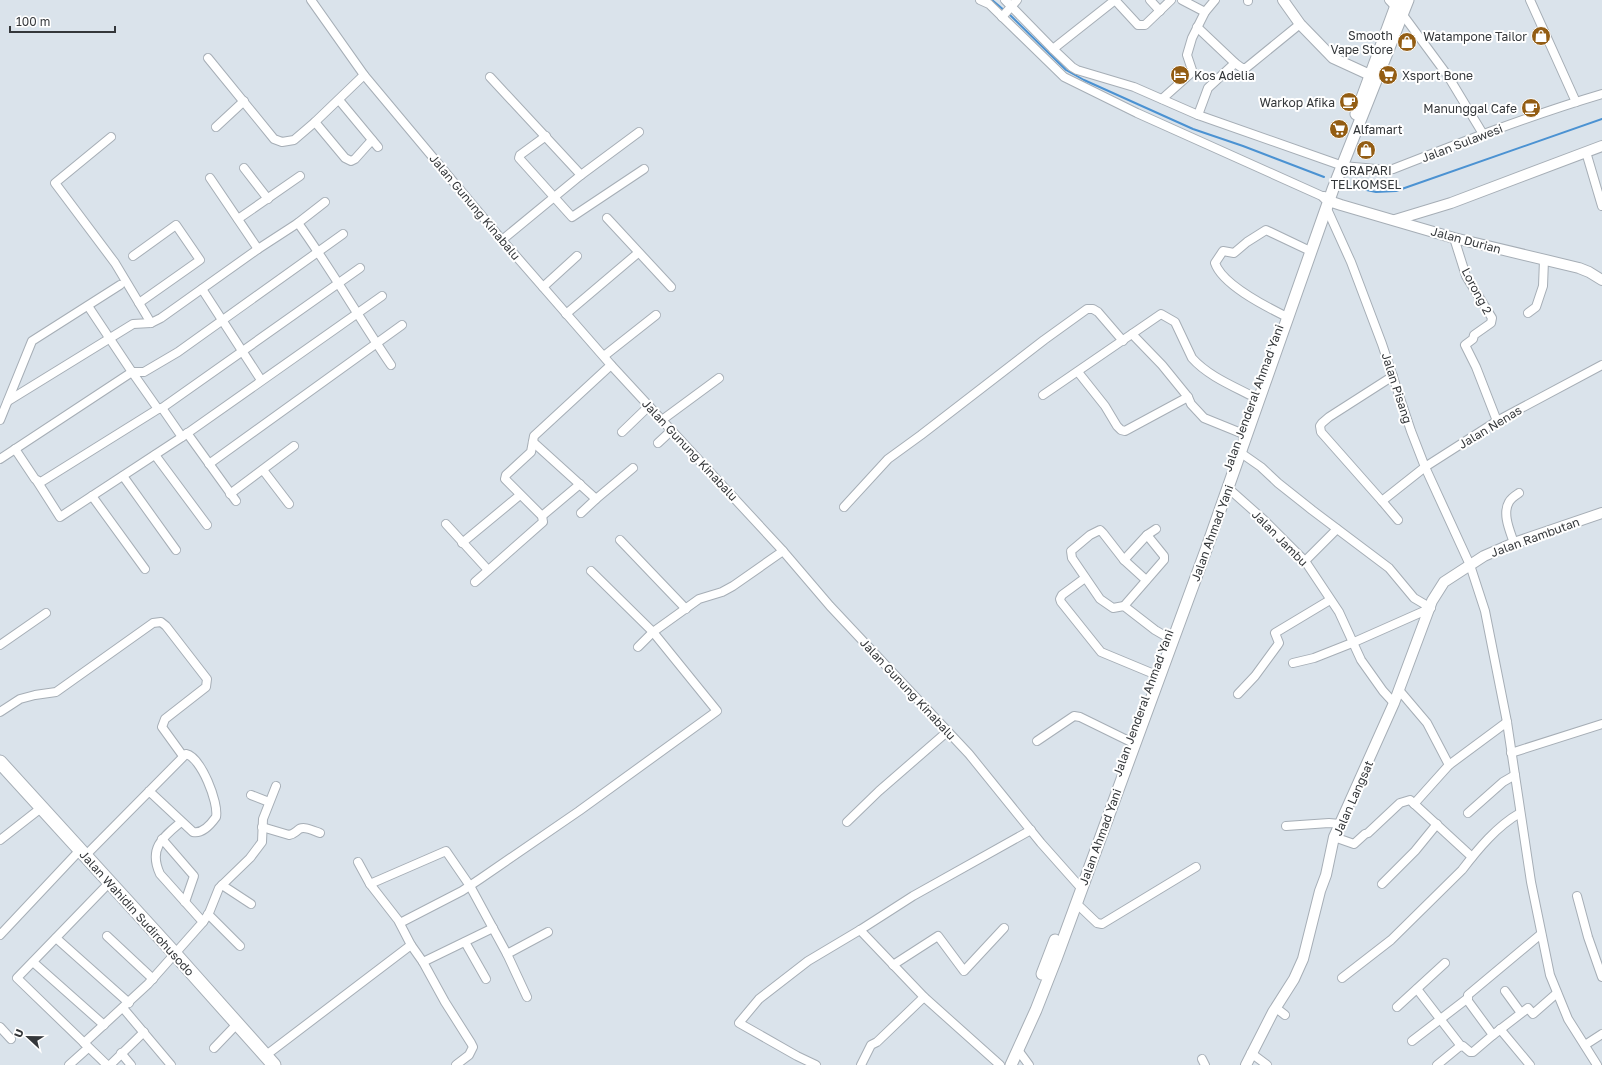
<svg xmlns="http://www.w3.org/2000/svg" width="1602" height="1065" font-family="'Golos Text',sans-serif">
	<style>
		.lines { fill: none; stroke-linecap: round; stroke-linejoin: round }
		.stream { stroke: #4b92d2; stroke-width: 2 }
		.minor-casing { stroke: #a6aeb6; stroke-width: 10 }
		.tertiary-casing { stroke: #a6aeb6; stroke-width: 12 }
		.secondary-casing { stroke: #a6aeb6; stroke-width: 13 }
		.trunk-casing { stroke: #a6aeb6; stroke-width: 15 }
		.minor { stroke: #fff; stroke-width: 8 }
		.tertiary { stroke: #fff; stroke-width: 10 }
		.secondary { stroke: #fff; stroke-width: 11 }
		.trunk { stroke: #fff; stroke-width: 13 }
		.labels { text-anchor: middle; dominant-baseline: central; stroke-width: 4; stroke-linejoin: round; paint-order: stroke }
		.poi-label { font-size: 12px; fill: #34373a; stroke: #fff; text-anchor: end }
		.street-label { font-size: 12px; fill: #34373a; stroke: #fff }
	</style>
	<rect width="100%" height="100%" fill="#dae3eb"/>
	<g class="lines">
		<g class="stream">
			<polyline points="992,0 1005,11"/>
			<polyline points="1008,13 1066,70 1084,80 1193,129 1243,146 1324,177"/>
			<polyline points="1357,188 1376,192 1396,191 1602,119"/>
		</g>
		<g class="minor-casing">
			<g id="minor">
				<polyline points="311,0 364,75 502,240 611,365 783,551 830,606 969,754 1041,843 1081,888"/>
				<polyline points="980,0 989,4 1064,77 1137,113 1324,197"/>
				<path d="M1005 0 1053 49 1072 67 1077 70 1134 87 1198 115 1343 166 1387 170 1393 169C1462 142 1531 115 1602 94"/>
				<polyline points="1115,0 1138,25 1145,25 1171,0"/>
				<polyline points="1150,0 1160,11"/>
				<polyline points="1182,0 1205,12"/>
				<polyline points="1389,0 1403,15 1448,76 1483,134"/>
				<polyline points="1530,0 1576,102"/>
				<polyline points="1248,1 1248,0"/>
				<polyline points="1002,17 1017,0"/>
				<polyline points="1197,27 1235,63"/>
				<polyline points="1053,49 1115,0"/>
				<polyline points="208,58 274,139 282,142 294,140 315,122 364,75"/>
				<polyline points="490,77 581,175"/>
				<polyline points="1162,99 1190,74 1192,70 1187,55 1192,38 1205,12 1215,0"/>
				<polyline points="339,100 378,147"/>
				<polyline points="1198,115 1208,88 1235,63 1242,68 1246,68 1300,24"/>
				<polyline points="315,122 345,158 351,161 355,159 372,140"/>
				<polyline points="216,127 244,101"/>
				<polyline points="546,136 520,155 519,158 572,217 644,169"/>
				<polyline points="111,137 55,183 115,263 151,323"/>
				<polyline points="1586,152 1602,206"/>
				<polyline points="244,168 268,199"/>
				<polyline points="210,178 258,249"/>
				<polyline points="1327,209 1351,262 1382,344 1411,431 1425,467 1470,565 1485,611 1507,722 1531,882 1550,975 1568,1019 1597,1065"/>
				<polyline points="607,218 671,287"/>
				<polyline points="238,219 300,176"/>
				<polyline points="298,223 325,202"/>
				<polyline points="1454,238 1466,276 1492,318 1491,323 1474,335 1473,339 1465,345 1476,367 1497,421"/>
				<polyline points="502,240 581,175 639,132"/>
				<polyline points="133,256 176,225 200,260 139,303"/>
				<polyline points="543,287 577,256"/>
				<polyline points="202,289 261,380"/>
				<polyline points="88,306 132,372 158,409 162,408 182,437"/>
				<polyline points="1528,313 1536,307 1543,286 1544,260"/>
				<polyline points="566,314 638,253"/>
				<path d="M1283 315C1263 305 1222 284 1215 263L1223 251 1234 253 1247 242 1266 230 1306 249"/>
				<polyline points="1132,334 1162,365 1188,397 1191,404 1204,418 1241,433"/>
				<polyline points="604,356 656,315"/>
				<polyline points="1078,372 1105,406 1117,426 1121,430 1125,431 1188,397"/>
				<polyline points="1393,376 1329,417 1322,423 1320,426 1321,432 1382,501 1425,467 1497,421 1602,365"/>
				<path d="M1043 395 1161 314 1175 322 1192 358C1208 376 1233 386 1254 397"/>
				<path d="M8 401 133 324 151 323 161 318 258 249 298 223C331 269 359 318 391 365"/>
				<polyline points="162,408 360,268"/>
				<polyline points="0,420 32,341 120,285"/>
				<polyline points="662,420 719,378"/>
				<polyline points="622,432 649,406"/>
				<polyline points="187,433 236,501"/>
				<polyline points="533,442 596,499 581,513"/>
				<polyline points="658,443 672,430"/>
				<polyline points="15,449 35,479 41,482 158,409"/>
				<polyline points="1241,453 1261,467 1278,483 1312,510 1389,568 1414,598 1431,608 1352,643 1314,658 1293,663"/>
				<polyline points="155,455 207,525"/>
				<polyline points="0,459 132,372 144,372 178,352 343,234"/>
				<polyline points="209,464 402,325"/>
				<polyline points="263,470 289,504"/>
				<polyline points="123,476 176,550"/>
				<polyline points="37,481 60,517 182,437 382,296"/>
				<polyline points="1228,488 1264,520 1305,561 1339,612 1361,660 1383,691 1394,703"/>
				<polyline points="230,494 294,446"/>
				<polyline points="92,496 145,569"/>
				<polyline points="596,499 633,468"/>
				<polyline points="1382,501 1398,520"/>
				<polyline points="844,507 888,459 921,435 1044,340 1087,309 1093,309 1098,312 1123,341"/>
				<polyline points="542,516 580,484"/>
				<polyline points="446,524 488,570"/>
				<polyline points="620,540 686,609"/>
				<polyline points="462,543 520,495"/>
				<path d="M1514 543C1510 531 1502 514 1509 502 1511 498 1516 495 1519 493"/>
				<polyline points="1124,560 1147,535 1156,529"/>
				<polyline points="1305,561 1337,529"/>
				<polyline points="1085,578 1062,595 1060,599 1061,602 1101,652 1154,674"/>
				<polyline points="1146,580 1124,560 1103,533 1100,530 1090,535 1071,551 1072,558 1100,599 1113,608 1124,606 1155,630 1167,637"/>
				<polyline points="475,582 543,522 542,516 505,479 506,475 531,452 534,436 611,365"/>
				<polyline points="1124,606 1164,560 1164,556 1147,535"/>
				<polyline points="0,645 46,613"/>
				<polyline points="638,647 653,632 699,599 722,592 733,586 783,551"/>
				<polyline points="1399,690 1427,723 1449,765"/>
				<polyline points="1238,694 1255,676 1277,646 1279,643 1275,633 1330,600"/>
				<polyline points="0,712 20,699 35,695 56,692 153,623 161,622 166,626 207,679 206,687 165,719 162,727 183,756"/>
				<polyline points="1037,741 1074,716 1080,717 1129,741"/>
				<polyline points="1511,753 1602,724"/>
				<polyline points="251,795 269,802"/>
				<polyline points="1414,804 1449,765 1507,722"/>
				<polyline points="1468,813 1503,782 1515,775"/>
				<polyline points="847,822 879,791 948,731"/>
				<polyline points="1286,826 1329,823 1340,824"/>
				<path d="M262 827 289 835C294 834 294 833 298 830 303 825 314 831 320 833"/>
				<polyline points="1334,837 1354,844 1365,834 1368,833 1400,803 1410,800 1472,857"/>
				<polyline points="162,839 194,876 185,902"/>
				<polyline points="0,840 41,808"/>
				<path d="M85 856 186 754C201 757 219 803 216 817 211 824 202 834 193 832L149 791"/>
				<polyline points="358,862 370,884"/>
				<polyline points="1382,884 1415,851 1437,824"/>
				<polyline points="222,885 251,904"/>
				<polyline points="1577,896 1588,937 1602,977"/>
				<polyline points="1076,903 1097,923 1102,924 1196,867"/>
				<polyline points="208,914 240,946"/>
				<polyline points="203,922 209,913 219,888 250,858 262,842 263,819 276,786"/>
				<polyline points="400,923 462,891 480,879 579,811 717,711 653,632 591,571"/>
				<polyline points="860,930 924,997 1000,1065"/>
				<polyline points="0,935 80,850"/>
				<polyline points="107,936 153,979"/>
				<polyline points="56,938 129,1003"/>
				<polyline points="465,942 486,979"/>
				<polyline points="411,945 398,920 370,884 446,851 470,886 507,954 527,997"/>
				<polyline points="507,954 548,932"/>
				<polyline points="33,962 104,1025"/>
				<polyline points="423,962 445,1002 471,1043 473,1047 469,1055 456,1065"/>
				<polyline points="893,965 938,936 964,971 1004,928"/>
				<path d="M1342 978 1391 940 1462 870C1478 849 1497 826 1520 813"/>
				<polyline points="1417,989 1461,1046"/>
				<polyline points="1505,991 1521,1013"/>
				<polyline points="1397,1007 1445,963"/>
				<polyline points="123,1008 171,1065"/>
				<polyline points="1276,1008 1285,1015"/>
				<polyline points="0,1027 11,1039"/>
				<polyline points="1500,1029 1530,1065"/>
				<polyline points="1493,1035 1528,1008 1533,1014 1557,993"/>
				<polyline points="1412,1041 1468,998"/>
				<path d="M84 1043 148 984 203 922 160 874C148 848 163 837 181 822"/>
				<polyline points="1585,1045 1602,1034"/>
				<polyline points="214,1048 237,1024"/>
				<polyline points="1018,1050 1029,1065"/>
				<polyline points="121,1053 131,1065"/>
				<polyline points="1251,1053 1267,1065"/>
				<polyline points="265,1056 411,945 423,962 493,928"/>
				<polyline points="1202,1059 1205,1065"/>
				<polyline points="69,1065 88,1048"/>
				<polyline points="107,1065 17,978 109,883"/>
				<polyline points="110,1065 144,1032"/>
				<polyline points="816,1065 797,1056 739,1023 759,999 808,961 860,930 913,896 1031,830"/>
				<polyline points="861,1065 871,1045 877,1042 924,997"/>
				<polyline points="1437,1065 1459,1047 1463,1046 1470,1052 1473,1052 1493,1035 1468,1001 1468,995 1541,934"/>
			</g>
		</g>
		<g class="tertiary-casing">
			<g id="tertiary">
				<polyline points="1283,0 1300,24 1333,58 1370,75"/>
				<polyline points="1324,197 1329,201 1341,205 1454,238 1579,268 1589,272 1602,280"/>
				<polyline points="1395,220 1451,203 1602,146"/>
				<polyline points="1246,1065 1273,1012 1294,979 1303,959 1320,891 1326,875 1334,837 1394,703 1432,601 1444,582 1484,556 1514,543 1602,513"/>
			</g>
		</g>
		<g class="secondary-casing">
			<g id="secondary">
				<polyline points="1356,114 1398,0"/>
				<polyline points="1042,974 1055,940"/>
				<polyline points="1011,1065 1036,1010 1056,959 1206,550 1333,189 1408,0"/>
			</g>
		</g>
		<g class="trunk-casing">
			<polyline id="trunk" points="0,762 175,954 274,1065"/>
		</g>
		<use href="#minor" class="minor"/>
		<use href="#tertiary" class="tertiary"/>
		<use href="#secondary" class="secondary"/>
		<use href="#trunk" class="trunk"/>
	</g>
	<defs>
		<g id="shop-disc" transform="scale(1)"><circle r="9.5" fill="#935d14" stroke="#fff"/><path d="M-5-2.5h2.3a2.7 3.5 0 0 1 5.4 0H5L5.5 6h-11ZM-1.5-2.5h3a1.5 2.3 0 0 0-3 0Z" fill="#fff"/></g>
		<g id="hotel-disc" transform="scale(1)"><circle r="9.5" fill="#935d14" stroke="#fff"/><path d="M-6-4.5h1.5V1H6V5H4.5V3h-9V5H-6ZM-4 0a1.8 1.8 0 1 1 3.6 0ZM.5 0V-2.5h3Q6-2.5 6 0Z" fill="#fff"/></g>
		<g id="supermarket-disc" transform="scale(1)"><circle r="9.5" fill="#935d14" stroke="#fff"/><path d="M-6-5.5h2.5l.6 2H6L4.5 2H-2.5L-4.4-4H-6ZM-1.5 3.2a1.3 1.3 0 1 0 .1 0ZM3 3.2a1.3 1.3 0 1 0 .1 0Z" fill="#fff"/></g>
		<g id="cafe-disc" transform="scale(1)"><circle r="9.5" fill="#935d14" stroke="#fff"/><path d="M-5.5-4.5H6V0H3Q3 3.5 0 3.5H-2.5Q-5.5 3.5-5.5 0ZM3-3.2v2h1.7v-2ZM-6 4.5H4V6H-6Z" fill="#fff"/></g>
	</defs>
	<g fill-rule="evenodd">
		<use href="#shop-disc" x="1541" y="36"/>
		<use href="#shop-disc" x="1407" y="42"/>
		<use href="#hotel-disc" x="1180" y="75"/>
		<use href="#supermarket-disc" x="1388" y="75"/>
		<use href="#cafe-disc" x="1349" y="102"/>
		<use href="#cafe-disc" x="1531" y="108"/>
		<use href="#supermarket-disc" x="1339" y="129"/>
		<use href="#shop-disc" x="1366" y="150"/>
	</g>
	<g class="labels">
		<g class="poi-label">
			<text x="1393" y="35">Smooth<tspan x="1393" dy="14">Vape Store</tspan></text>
			<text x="1527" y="36">Watampone Tailor</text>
			<text x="1194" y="75" text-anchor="start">Kos Adelia</text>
			<text x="1402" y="75" text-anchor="start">Xsport Bone</text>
			<text x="1335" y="102">Warkop Afika</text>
			<text x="1517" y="108">Manunggal Cafe</text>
			<text x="1353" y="129" text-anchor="start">Alfamart</text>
			<text x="1366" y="170" text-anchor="middle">GRAPARI<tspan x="1366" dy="14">TELKOMSEL</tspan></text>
		</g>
		<g class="street-label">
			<text transform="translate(1462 143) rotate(-21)">Jalan Sulawesi</text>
			<text transform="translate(475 207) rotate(50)">Jalan Gunung Kinabalu</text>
			<text transform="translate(1466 240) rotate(15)">Jalan Durian</text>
			<text transform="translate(1477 291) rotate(62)">Lorong 2</text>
			<text transform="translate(1397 388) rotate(72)">Jalan Pisang</text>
			<text transform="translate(1253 398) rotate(-70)">Jalan Jenderal Ahmad Yani</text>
			<text transform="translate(1490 427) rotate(-31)">Jalan Nenas</text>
			<text transform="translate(690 450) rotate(47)">Jalan Gunung Kinabalu</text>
			<text transform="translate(1212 533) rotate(-70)">Jalan Ahmad Yani</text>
			<text transform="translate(1535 537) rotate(-20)">Jalan Rambutan</text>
			<text transform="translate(1280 538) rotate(45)">Jalan Jambu</text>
			<text transform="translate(908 689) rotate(47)">Jalan Gunung Kinabalu</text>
			<text transform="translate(1143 703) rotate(-70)">Jalan Jenderal Ahmad Yani</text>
			<text transform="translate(1353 798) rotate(-66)">Jalan Langsat</text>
			<text transform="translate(1100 837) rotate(-70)">Jalan Ahmad Yani</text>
			<text transform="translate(137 913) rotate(48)">Jalan Wahidin Sudirohusodo</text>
		</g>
	</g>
	<g transform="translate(28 1037) rotate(292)" stroke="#ffffff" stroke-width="3" paint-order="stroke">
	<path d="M0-3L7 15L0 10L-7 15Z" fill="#34373a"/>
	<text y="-6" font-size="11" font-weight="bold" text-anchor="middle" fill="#34373a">U</text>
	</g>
	<path d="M10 26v6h105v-6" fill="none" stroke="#34373a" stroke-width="2"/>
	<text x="16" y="26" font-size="12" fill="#34373a" stroke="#ffffff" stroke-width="3" paint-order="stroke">100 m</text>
</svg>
